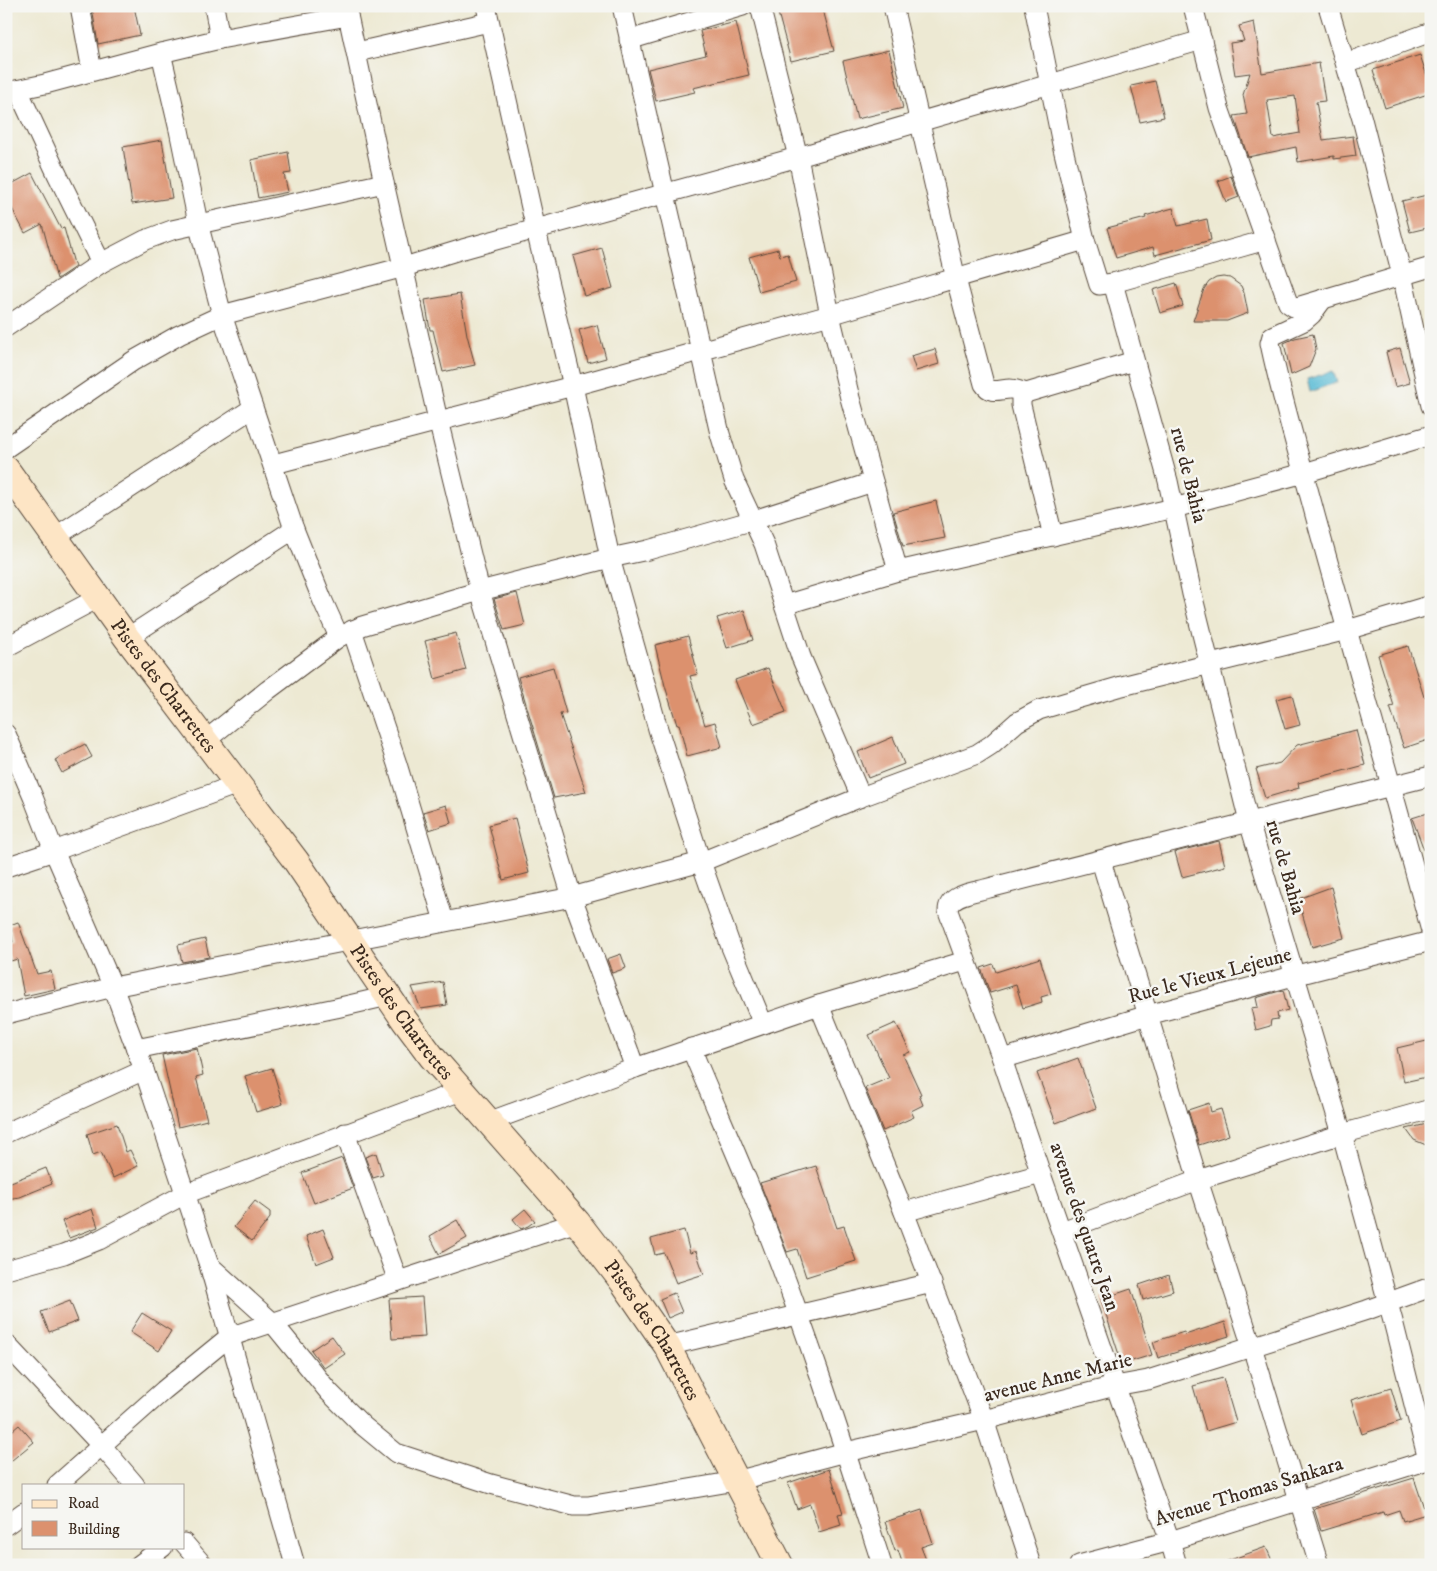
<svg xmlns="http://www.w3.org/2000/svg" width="1437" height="1571" font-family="'IM FELL DW Pica',serif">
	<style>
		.water { fill: #55b9d4; stroke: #487279 }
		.building { fill: #dc916e; fill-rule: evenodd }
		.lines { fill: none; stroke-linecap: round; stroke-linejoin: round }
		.minor-casing { stroke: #564739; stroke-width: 21 }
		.secondary-casing { stroke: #564739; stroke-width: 28 }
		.minor { stroke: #fff; stroke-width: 19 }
		.secondary { stroke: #fde5c5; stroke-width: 26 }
		.labels { text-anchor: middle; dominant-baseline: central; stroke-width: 5; stroke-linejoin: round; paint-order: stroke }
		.street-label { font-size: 20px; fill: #3b2a1e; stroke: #f6f6f2 }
	</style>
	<rect width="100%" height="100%" fill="#f6f6f2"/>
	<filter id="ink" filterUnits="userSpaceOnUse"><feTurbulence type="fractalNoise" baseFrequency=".02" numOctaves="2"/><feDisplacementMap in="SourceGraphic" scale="10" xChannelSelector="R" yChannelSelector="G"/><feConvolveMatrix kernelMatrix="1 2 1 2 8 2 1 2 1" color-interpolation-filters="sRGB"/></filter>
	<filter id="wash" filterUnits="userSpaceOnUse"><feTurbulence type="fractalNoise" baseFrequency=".0096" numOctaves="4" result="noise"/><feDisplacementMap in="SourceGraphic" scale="20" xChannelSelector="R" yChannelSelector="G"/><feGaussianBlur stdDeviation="1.12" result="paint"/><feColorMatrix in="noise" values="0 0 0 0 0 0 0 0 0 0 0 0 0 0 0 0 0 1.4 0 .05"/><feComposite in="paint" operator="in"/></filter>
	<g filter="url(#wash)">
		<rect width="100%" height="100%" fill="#ede9d3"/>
		<polygon class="water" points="1333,371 1337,382 1310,392 1307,379"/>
		<g id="blocks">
			<g class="building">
				<polygon points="102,6 134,6 140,35 98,44 92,8"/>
				<polygon points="787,6 822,6 834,51 791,61 777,9"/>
				<polygon points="736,22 749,75 693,88 695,92 656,101 648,69 706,55 700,31"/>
				<path d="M1254 22 1262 73 1319 63 1325 101 1316 102 1323 140 1353 136 1356 156 1334 159V156L1298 162 1296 147 1248 157 1234 116 1247 114 1243 95 1250 73 1235 75 1230 43 1244 41 1239 26ZM1295 96 1300 133 1273 138 1267 100Z"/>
				<polygon points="889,50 903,108 857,119 843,61"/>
				<polygon points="1420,55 1431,88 1431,93 1385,108 1373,70"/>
				<polygon points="1155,81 1164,117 1140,122 1131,86"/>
				<polygon points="162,140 172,198 132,204 123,147"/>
				<polygon points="288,152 291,173 284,174 288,192 258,198 251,160"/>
				<polygon points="32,173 61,229 64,228 75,267 57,279 42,224 25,233 6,197 6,187"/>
				<polygon points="1231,176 1239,197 1226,202 1218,181"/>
				<polygon points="1431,194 1431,227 1410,232 1402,201"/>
				<polygon points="1173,208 1178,226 1207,219 1211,240 1155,255 1153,247 1116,258 1107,228 1146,218 1145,216"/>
				<polygon points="602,248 613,288 584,296 573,256"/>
				<polygon points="778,249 780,256 788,254 796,282 759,292 749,257"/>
				<polygon points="1223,277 1230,278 1241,286 1244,293 1248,313 1227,321 1193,321 1204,289 1209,282 1216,278"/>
				<polygon points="1176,283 1183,306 1160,313 1153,290"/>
				<polygon points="460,294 467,335 475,365 443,372 433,330 430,330 425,300"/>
				<polygon points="597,325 606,358 588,363 579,330"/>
				<polygon points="1313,334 1316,349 1309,367 1291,375 1284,343 1295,338"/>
				<polygon points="1400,348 1410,383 1395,387 1386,352"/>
				<polygon points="935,349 939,364 916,371 911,356"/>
				<polygon points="936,501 945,538 903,546 893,512"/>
				<polygon points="517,593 525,625 504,630 494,599"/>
				<polygon points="744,610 753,640 727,648 717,618"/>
				<polygon points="456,633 466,670 435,679 425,641"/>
				<polygon points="688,636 698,674 690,676 705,725 715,722 722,747 687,756 679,724 677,725 665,686 655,645"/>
				<polygon points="1408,646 1424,697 1431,695 1431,739 1404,748 1390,707 1394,706 1378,655"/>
				<polygon points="553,667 566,713 560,714 586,792 554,798 518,677"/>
				<polygon points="768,668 786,712 753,724 735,680"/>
				<polygon points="1292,695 1300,725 1285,729 1276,699"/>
				<polygon points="1356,730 1365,765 1298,783 1299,788 1265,798 1256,769 1280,763 1297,745"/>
				<polygon points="893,737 904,764 868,778 858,752"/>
				<polygon points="85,744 92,757 62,773 55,760"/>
				<polygon points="446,805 451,823 429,830 423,812"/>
				<polygon points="1431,812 1431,865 1430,866 1412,818"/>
				<polygon points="515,818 529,873 503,880 489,825"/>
				<polygon points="1219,841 1225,866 1182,877 1175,852"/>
				<polygon points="1331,887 1344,938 1312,947 1298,899"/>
				<polygon points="18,922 37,974 51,971 55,989 24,996 17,959 11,961 6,949 6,945 13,942 10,925"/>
				<polygon points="205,939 209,957 182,962 178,945"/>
				<polygon points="621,954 626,968 612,973 607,959"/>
				<polygon points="1040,958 1051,994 1041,997 1042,1002 1023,1008 1016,985 990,993 981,968 993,964 996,972"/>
				<polygon points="443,982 447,1005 421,1009 412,987"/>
				<polygon points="1283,990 1288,1010 1277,1013 1278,1019 1271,1020 1270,1026 1256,1030 1251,1008 1258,1007 1256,998"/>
				<polygon points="896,1023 910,1052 903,1055 921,1094 919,1095 923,1105 911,1111 914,1117 883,1131 865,1088 889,1078 869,1035"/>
				<polygon points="1431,1040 1431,1076 1404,1082 1397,1048"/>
				<polygon points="197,1048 203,1075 196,1077 207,1120 178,1127 162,1055"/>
				<polygon points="1078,1058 1096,1108 1056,1123 1037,1073"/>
				<polygon points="272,1068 283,1104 256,1112 245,1076"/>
				<polygon points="1209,1103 1211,1112 1221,1109 1229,1135 1199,1145 1188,1110"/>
				<polygon points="1431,1123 1431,1147 1414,1140 1406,1129"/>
				<polygon points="117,1124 126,1152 130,1150 138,1166 113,1178 101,1152 93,1155 87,1134"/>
				<polygon points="376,1153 383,1175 373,1178 365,1157"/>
				<polygon points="342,1158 353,1188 314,1203 302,1173"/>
				<polygon points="816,1166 837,1228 844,1226 856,1261 806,1277 797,1249 787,1252 760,1183"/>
				<polygon points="46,1168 52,1184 20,1197 6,1199 6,1184"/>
				<polygon points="255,1201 270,1212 270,1218 252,1241 234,1227"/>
				<polygon points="92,1209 98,1227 69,1238 62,1221"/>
				<polygon points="525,1209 535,1221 528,1226 521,1229 513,1219"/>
				<polygon points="457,1220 467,1238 439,1254 430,1236"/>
				<polygon points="323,1229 334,1257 316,1264 306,1236"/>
				<polygon points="684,1230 690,1253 696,1251 704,1274 676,1283 664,1253 655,1255 651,1239"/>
				<polygon points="1169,1275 1173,1291 1143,1300 1139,1285"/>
				<polygon points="1131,1289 1152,1355 1122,1364 1101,1299"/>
				<polygon points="674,1293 682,1312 668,1318 660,1299"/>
				<polygon points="422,1297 425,1337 392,1339 389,1299"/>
				<polygon points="70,1301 78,1321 49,1332 41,1312"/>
				<polygon points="142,1313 171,1331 159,1351 130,1332"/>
				<polygon points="1225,1322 1229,1336 1158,1358 1153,1342 1184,1332 1185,1335"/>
				<polygon points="332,1336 345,1354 324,1368 311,1350"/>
				<polygon points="1223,1378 1236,1422 1206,1431 1193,1386"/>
				<polygon points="1391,1388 1401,1421 1362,1434 1351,1400"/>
				<polygon points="19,1425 34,1442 6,1465 6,1436"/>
				<polygon points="829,1469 843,1513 838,1514 841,1525 819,1532 810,1504 797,1509 788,1483"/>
				<polygon points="1414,1478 1426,1514 1403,1521 1399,1510 1384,1515 1383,1512 1321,1531 1314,1509"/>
				<polygon points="922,1510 933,1543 921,1547 928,1565 903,1565 898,1550 895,1551 885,1522"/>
				<polygon points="1266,1547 1274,1565 1222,1565 1222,1563"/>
			</g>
		</g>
	</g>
	<g filter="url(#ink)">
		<use href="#blocks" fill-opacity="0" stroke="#564739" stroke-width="1"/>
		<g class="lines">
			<g class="minor-casing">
				<g id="minor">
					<polyline points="80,6 92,71"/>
					<polyline points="214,6 220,39"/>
					<polyline points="346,6 384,183 438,420 480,591 572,897 635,1068"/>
					<polyline points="486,6 536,230 573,386 610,558 658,729 701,862 731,947 763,1024"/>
					<polyline points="622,6 720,434 734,480 764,544 801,657 861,797"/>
					<polyline points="760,6 798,157 830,315 850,398 898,571"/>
					<path d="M893 6 956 279 984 384C991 395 1000 389 1010 389 1016 389 1021 391 1026 393"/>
					<polyline points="1034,6 1062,144 1085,240 1099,285 1113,283 1266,240"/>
					<polyline points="1193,6 1219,108 1288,303 1294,307 1300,306 1431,267"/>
					<polyline points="1328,6 1362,119 1402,275 1431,406"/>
					<polyline points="629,40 743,6"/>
					<polyline points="357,52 489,22"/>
					<polyline points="161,53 179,130 198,223 222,315 294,529 322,599 339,637"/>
					<polyline points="1346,63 1431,32"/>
					<polyline points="18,90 57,174 101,263"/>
					<polyline points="6,92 45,84 161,53 220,39 348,16"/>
					<polyline points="1113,283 1168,481 1192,594 1249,822 1342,1134 1394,1325 1428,1460"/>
					<path d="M1323 299 1312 314 1304 321 1272 336 1270 343C1282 401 1300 458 1315 515 1353 654 1394 792 1431 931"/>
					<polyline points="6,327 101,263 145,240 172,230 384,183"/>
					<polyline points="6,448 133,361 179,335 222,315 404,267 463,249 798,157 1202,40"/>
					<polyline points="274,464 573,386 830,315 1085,240"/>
					<polyline points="1053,536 1021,405 1021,399 1026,393 1134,361"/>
					<polyline points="55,537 253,408"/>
					<polyline points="784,605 898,571 1174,508 1304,473 1431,435"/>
					<polyline points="352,630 397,764 444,921"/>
					<polyline points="127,638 294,529"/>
					<polyline points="6,647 98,598"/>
					<polyline points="6,734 33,797 54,851 113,987 144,1070 209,1265 295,1565"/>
					<polyline points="205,741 268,690 339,637 362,626 480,591 610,558 648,550 754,520 873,482"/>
					<polyline points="1101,861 1198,1180 1252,1347 1319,1565"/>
					<polyline points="6,867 54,851 238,784"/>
					<polyline points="819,1005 904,1212 984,1420 1031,1565"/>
					<polyline points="6,1014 113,987 572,897 701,862 861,797 977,754 991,745 1017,722 1039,710 1118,687 1347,630 1431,605"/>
					<path d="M691 1048C710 1094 730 1139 749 1185 800 1309 841 1437 882 1565"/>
					<polyline points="136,1049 336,1008 388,996"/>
					<polyline points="1002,1059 1148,1015 1293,976 1431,941"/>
					<polyline points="488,1122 635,1068 819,1005 965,961"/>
					<polyline points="6,1133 144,1070"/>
					<polyline points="345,1133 398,1281"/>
					<polyline points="904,1212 1041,1174"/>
					<polyline points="1062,1231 1198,1180 1342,1134 1431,1109"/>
					<polyline points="209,1265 272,1322 329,1392 362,1425 396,1453 491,1484 574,1506 588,1506 736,1481 846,1452 984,1420 1115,1386 1148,1380 1367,1310 1431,1287"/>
					<polyline points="6,1270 64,1254 99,1240 185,1194 461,1091"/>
					<polyline points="6,1344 101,1445 135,1485"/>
					<polyline points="667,1346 932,1283"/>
					<polyline points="57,1485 164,1390 229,1337 577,1222"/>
					<polyline points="6,1525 24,1512"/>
					<polyline points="184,1543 203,1565"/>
					<polyline points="139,1565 163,1547"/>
					<polyline points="1079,1565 1170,1541 1431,1459"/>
					<path d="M1177 1565 1170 1541 1041 1174 1002 1059 948 911C948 894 975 892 989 888L1431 776"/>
				</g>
			</g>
			<g class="secondary-casing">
				<g id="secondary">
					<path id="s1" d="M6 469 127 638 296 861 405 1021 432 1057 577 1222 623 1282 667 1346 780 1565"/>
				</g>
			</g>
			<use href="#minor" class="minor"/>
			<use href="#secondary" class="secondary"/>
		</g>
	</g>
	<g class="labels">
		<g class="street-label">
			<text transform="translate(1188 475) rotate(76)">rue de Bahia</text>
			<text stroke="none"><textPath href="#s1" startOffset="268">Pistes des Charrettes</textPath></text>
			<text transform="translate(1285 867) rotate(74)">rue de Bahia</text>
			<text transform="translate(1210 976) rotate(-15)">Rue le Vieux Lejeune</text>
			<text stroke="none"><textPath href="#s1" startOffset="672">Pistes des Charrettes</textPath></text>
			<text transform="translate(1084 1227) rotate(71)">avenue des quatre Jean</text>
			<text stroke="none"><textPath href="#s1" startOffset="1078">Pistes des Charrettes</textPath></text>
			<text transform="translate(1058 1378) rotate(-14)">avenue Anne Marie</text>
			<text transform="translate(1249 1492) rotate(-17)">Avenue Thomas Sankara</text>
		</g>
	</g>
	<rect width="1437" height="1571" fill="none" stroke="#f6f6f2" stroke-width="25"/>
	<rect x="22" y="1484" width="162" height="65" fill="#f6f6f2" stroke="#aba49d"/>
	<rect x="32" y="1500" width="25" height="8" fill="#fde5c5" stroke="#aba49d"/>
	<text x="68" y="1508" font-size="15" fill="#3b2a1e">Road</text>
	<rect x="32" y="1521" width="25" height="15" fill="#dc916e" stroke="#aba49d"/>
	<text x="68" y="1534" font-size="15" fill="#3b2a1e">Building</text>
</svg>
